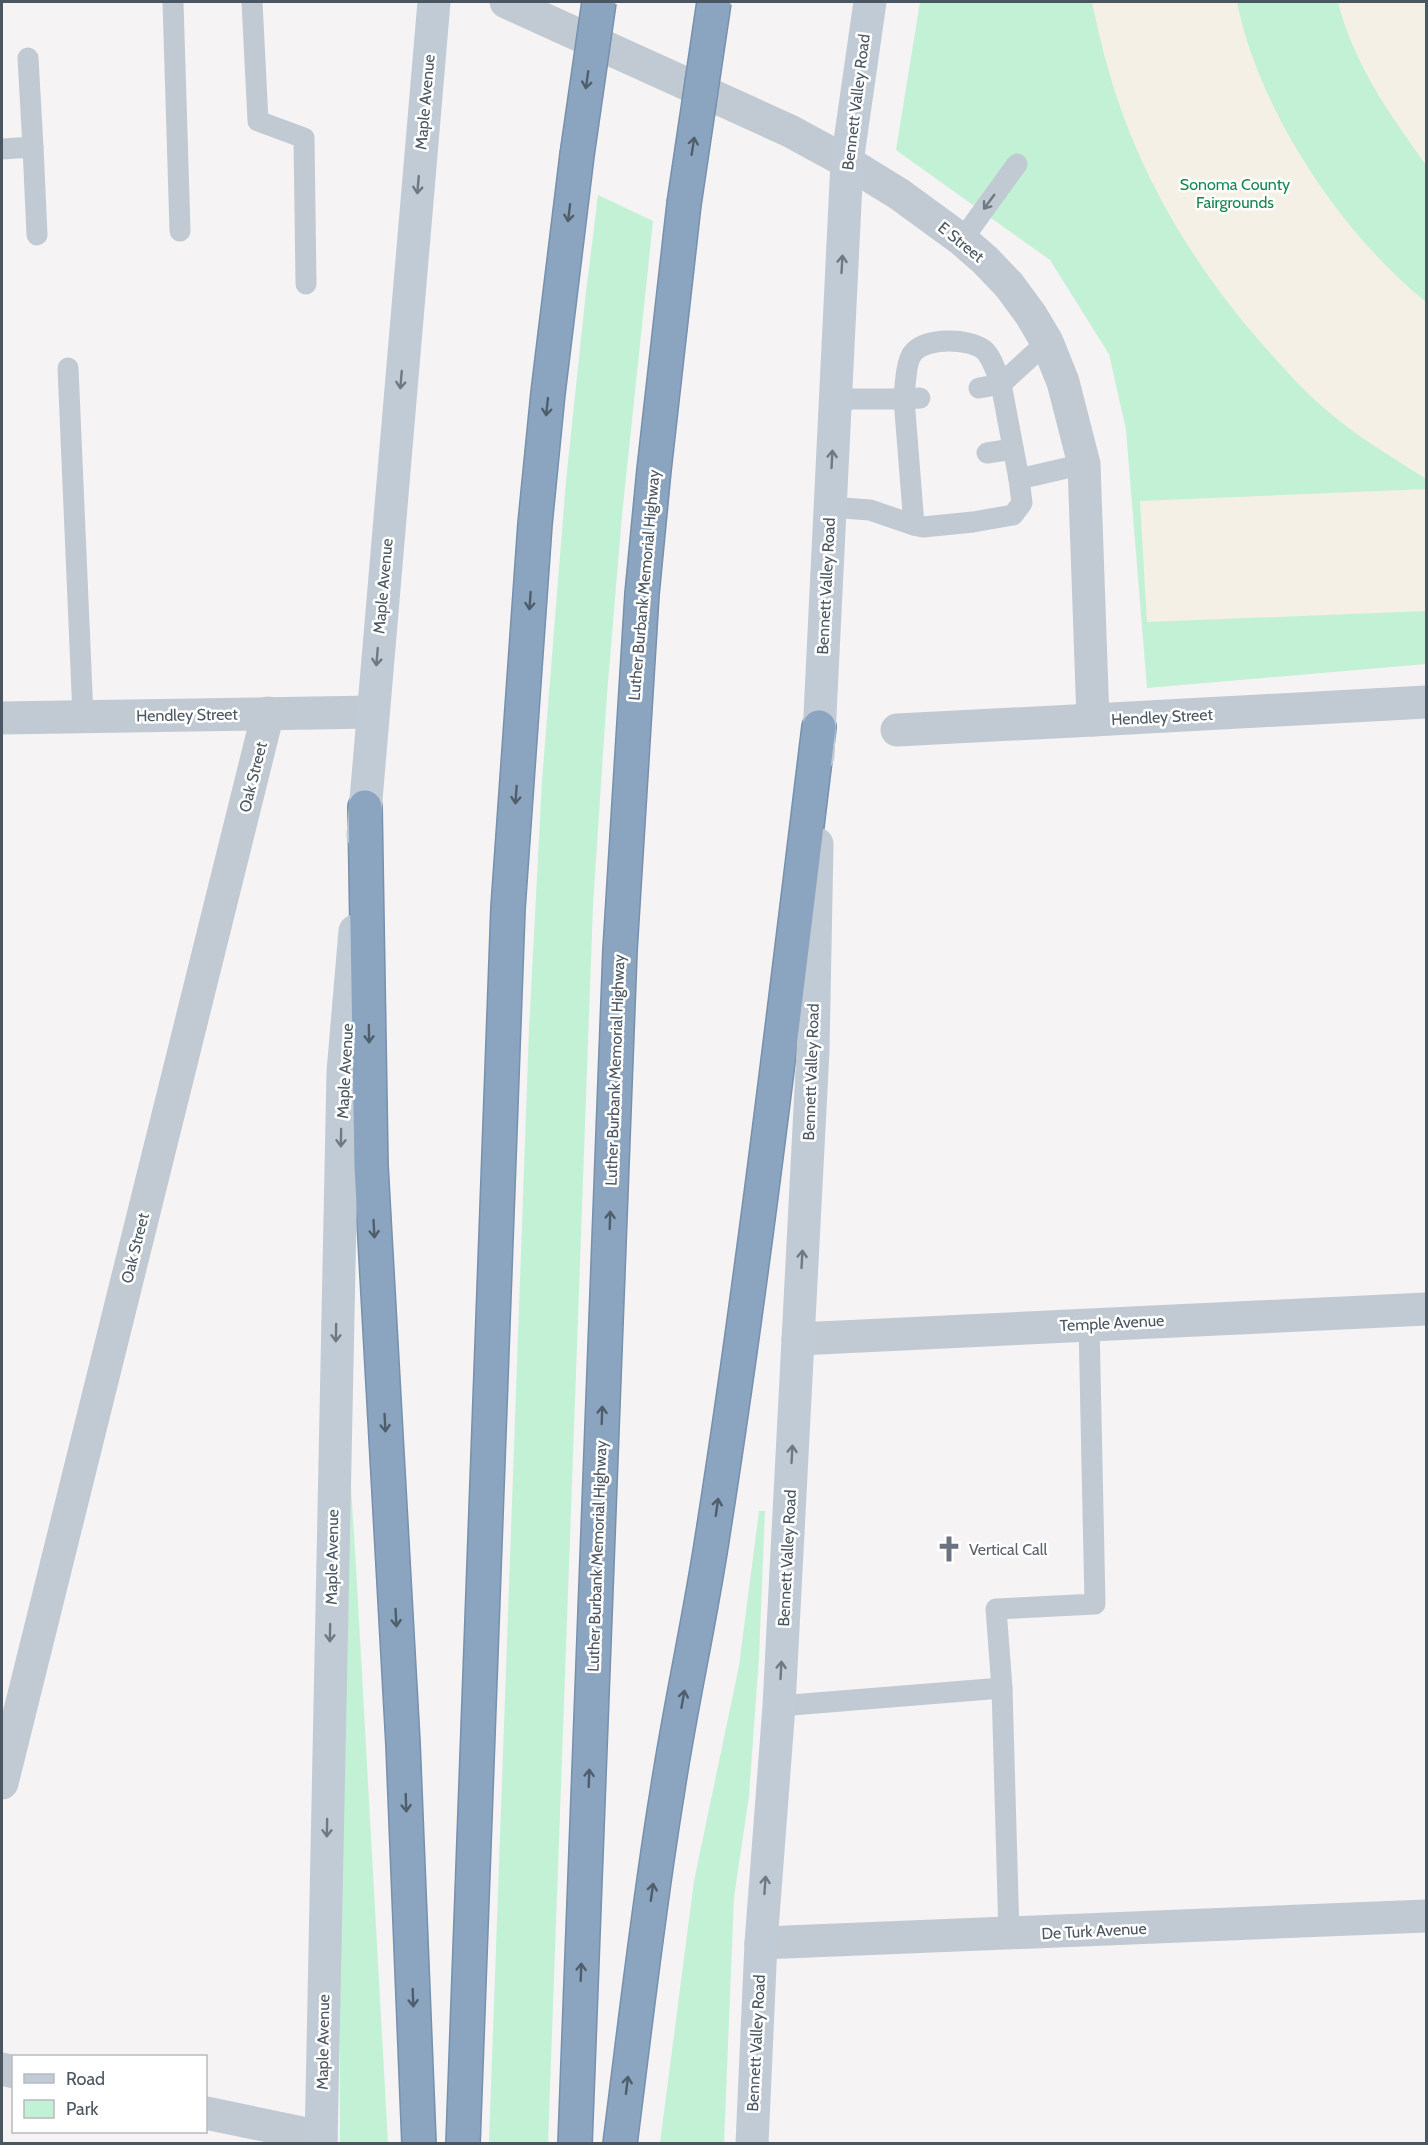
<svg xmlns="http://www.w3.org/2000/svg" width="1428" height="2145" font-family="Cabin,sans-serif">
	<style>
		.green { fill: #c3f1d5 }
		.sand { fill: #f5f0e5 }
		.lines { fill: none; stroke-linecap: round; stroke-linejoin: round }
		.motorway-casing { stroke: #7690ad; stroke-width: 36 }
		.service { stroke: #c1cad2; stroke-width: 21 }
		.minor { stroke: #c1cad2; stroke-width: 33 }
		.tertiary { stroke: #c1cad2; stroke-width: 33 }
		.secondary { stroke: #c1cbd6; stroke-width: 33 }
		.motorway { stroke: #8ba5c1; stroke-width: 33 }
		.motorway-bridge-casing { stroke: #7690ad; stroke-width: 36; stroke-linecap: butt }
		.motorway-bridge { stroke: #8ba5c1; stroke-width: 33 }
		.oneway { stroke: #505e6b }
		.oneway2 { stroke: #6e7984 }
		.oneway3 { stroke: #6e7983 }
		.labels { text-anchor: middle; dominant-baseline: central; stroke-width: 5; stroke-linejoin: round; paint-order: stroke }
		.street-label { font-size: 16px; fill: #4a5661; stroke: #fff }
		.park-label { font-size: 16px; fill: #17864f; stroke: #fff }
		.worship-label { font-size: 16px; fill: #5b616d; stroke: #fff; text-anchor: start }
	</style>
	<rect width="100%" height="100%" fill="#f5f3f3"/>
	<g class="green">
		<polygon points="920,2 1426,2 1426,664 1147,688 1126,430 1109,354 1050,260 896,150"/>
		<polygon points="598,195 653,221 622,515 607,694 593,905 548,2143 489,2143 529,1030 542,781 566,481 585,301"/>
		<polygon points="346,1407 356,1566 388,2143 340,2144 339,1805"/>
		<polygon points="759,1511 765,1511 759,1657 749,1796 734,1897 724,2143 660,2143 694,1881 739,1666"/>
	</g>
	<g class="sand">
		<path d="M1092 2H1237C1258 109 1341 234 1426 302V479C1392 457 1356 436 1325 409 1306 393 1288 373 1271 354 1197 272 1140 179 1109 72 1102 49 1097 25 1092 2Z"/>
		<path d="M1338 2H1426V165C1390 115 1353 63 1338 2Z"/>
		<polygon points="1426,489 1426,611 1147,622 1140,501"/>
	</g>
	<g class="lines">
		<g class="motorway-casing">
			<g id="motorway">
				<polyline points="365,807 371,1166 403,1744 419,2144"/>
				<polyline points="463,2144 508,908 535,524 548,393 577,155"/>
				<polyline points="575,2144 620,950 642,594 654,470 684,204"/>
				<path d="M620 2144C635 2027 648 1910 667 1794 680 1707 700 1620 713 1533 755 1265 786 996 819 727"/>
			</g>
		</g>
		<g class="service">
			<polyline points="173,2 180,231"/>
			<polyline points="252,2 258,121 304,138 306,284"/>
			<polyline points="28,58 33,147"/>
			<polyline points="2,149 33,147 37,235"/>
			<polyline points="962,240 1017,164"/>
			<polyline points="68,368 83,716"/>
			<path d="M920 398 904 399C905 388 906 360 913 353 926 337 969 338 984 350 992 357 997 374 1001 384L979 388"/>
			<polyline points="987,453 1013,449"/>
			<polyline points="1019,479 1001,384 1047,342"/>
			<polyline points="830,507 870,510 914,525 904,399 835,399"/>
			<polyline points="914,525 923,527 973,522 1013,515 1022,503 1019,479 1084,464"/>
			<polyline points="779,1706 1002,1688"/>
			<polyline points="1009,1935 1002,1688 996,1609 1095,1604 1089,1324"/>
		</g>
		<g class="minor">
			<polyline points="2,718 373,712"/>
			<polyline points="897,730 1093,720"/>
			<polyline points="798,1339 1426,1309"/>
			<polyline points="2,1783 268,713"/>
			<polyline points="761,1943 1426,1916"/>
			<polyline points="2,2069 14,2072"/>
			<polyline points="206,2113 321,2137"/>
		</g>
		<polyline class="tertiary" points="506,2 790,131 847,162 899,194 962,240 985,260 1009,285 1031,315 1047,342 1063,382 1084,464 1093,720 1426,702"/>
		<g class="secondary">
			<polyline points="818,756 847,162 870,2"/>
			<polyline points="363,835 434,2"/>
			<polyline points="321,2144 343,1072 355,931"/>
			<polyline points="752,2144 761,1943 779,1706 813,1051 817,844"/>
		</g>
		<use href="#motorway" class="motorway"/>
		<g class="motorway-bridge-casing">
			<g id="motorway-bridge">
				<polyline points="577,155 599,2"/>
				<polyline points="684,204 714,2"/>
			</g>
		</g>
		<use href="#motorway-bridge" class="motorway-bridge"/>
	</g>
	<defs><path id="oneway-shaft" d="M-6 0H5M1.5-3L5.5 0L1.5 3" fill="none" stroke-width="1.6" stroke-linecap="round" stroke-linejoin="round" transform="scale(1.5)"/></defs>
	<g class="oneway">
		<use href="#oneway-shaft" transform="translate(587 80) rotate(98)"/>
		<use href="#oneway-shaft" transform="translate(693 146) rotate(-81)"/>
		<use href="#oneway-shaft" transform="translate(569 213) rotate(97)"/>
		<use href="#oneway-shaft" transform="translate(547 407) rotate(96)"/>
		<use href="#oneway-shaft" transform="translate(530 601) rotate(94)"/>
		<use href="#oneway-shaft" transform="translate(516 795) rotate(94)"/>
		<use href="#oneway-shaft" transform="translate(369 1034) rotate(89)"/>
		<use href="#oneway-shaft" transform="translate(610 1220) rotate(-88)"/>
		<use href="#oneway-shaft" transform="translate(374 1229) rotate(87)"/>
		<use href="#oneway-shaft" transform="translate(602 1415) rotate(-88)"/>
		<use href="#oneway-shaft" transform="translate(385 1423) rotate(87)"/>
		<use href="#oneway-shaft" transform="translate(717 1507) rotate(-82)"/>
		<use href="#oneway-shaft" transform="translate(396 1618) rotate(87)"/>
		<use href="#oneway-shaft" transform="translate(683 1699) rotate(-80)"/>
		<use href="#oneway-shaft" transform="translate(589 1778) rotate(-88)"/>
		<use href="#oneway-shaft" transform="translate(406 1803) rotate(88)"/>
		<use href="#oneway-shaft" transform="translate(652 1892) rotate(-82)"/>
		<use href="#oneway-shaft" transform="translate(581 1972) rotate(-88)"/>
		<use href="#oneway-shaft" transform="translate(413 1998) rotate(88)"/>
		<use href="#oneway-shaft" transform="translate(627 2085) rotate(-83)"/>
	</g>
	<g class="oneway2">
		<use href="#oneway-shaft" transform="translate(418 185) rotate(95)"/>
		<use href="#oneway-shaft" transform="translate(842 264) rotate(-87)"/>
		<use href="#oneway-shaft" transform="translate(401 380) rotate(95)"/>
		<use href="#oneway-shaft" transform="translate(832 459) rotate(-87)"/>
		<use href="#oneway-shaft" transform="translate(377 657) rotate(95)"/>
		<use href="#oneway-shaft" transform="translate(341 1138) rotate(91)"/>
		<use href="#oneway-shaft" transform="translate(802 1259) rotate(-87)"/>
		<use href="#oneway-shaft" transform="translate(336 1333) rotate(91)"/>
		<use href="#oneway-shaft" transform="translate(792 1454) rotate(-87)"/>
		<use href="#oneway-shaft" transform="translate(330 1633) rotate(91)"/>
		<use href="#oneway-shaft" transform="translate(781 1670) rotate(-87)"/>
		<use href="#oneway-shaft" transform="translate(327 1828) rotate(91)"/>
		<use href="#oneway-shaft" transform="translate(765 1885) rotate(-86)"/>
	</g>
	<use class="oneway3" href="#oneway-shaft" transform="translate(989 202) rotate(126)"/>
	<defs>
		<g id="church-bare" transform="scale(2.07)"><path d="M-1.2-6h2.4v3.5h3.3v2.4h-3.3V6h-2.4V-.1h-3.3v-2.4h3.3Z" fill="#6b7280" stroke="#fff" stroke-width="2.5" paint-order="stroke"/></g>
	</defs>
	<g fill-rule="evenodd">
		<use href="#church-bare" x="949" y="1549"/>
	</g>
	<g class="labels">
		<g class="street-label">
			<text transform="translate(425 102) rotate(-85)">Maple Avenue</text>
			<text transform="translate(856 102) rotate(-83)">Bennett Valley Road</text>
			<text transform="translate(961 242) rotate(39)">E Street</text>
			<text transform="translate(644 585) rotate(-85)">Luther Burbank Memorial Highway</text>
			<text transform="translate(383 586) rotate(-85)">Maple Avenue</text>
			<text transform="translate(826 586) rotate(-87)">Bennett Valley Road</text>
			<text transform="translate(187 715) rotate(-1)">Hendley Street</text>
			<text transform="translate(1162 717) rotate(-3)">Hendley Street</text>
			<text transform="translate(253 777) rotate(-76)">Oak Street</text>
			<text transform="translate(615 1070) rotate(-88)">Luther Burbank Memorial Highway</text>
			<text transform="translate(345 1071) rotate(-87)">Maple Avenue</text>
			<text transform="translate(811 1072) rotate(-88)">Bennett Valley Road</text>
			<text transform="translate(135 1248) rotate(-76)">Oak Street</text>
			<text transform="translate(1112 1323) rotate(-3)">Temple Avenue</text>
			<text transform="translate(597 1556) rotate(-88)">Luther Burbank Memorial Highway</text>
			<text transform="translate(332 1557) rotate(-89)">Maple Avenue</text>
			<text transform="translate(787 1558) rotate(-87)">Bennett Valley Road</text>
			<text transform="translate(1094 1931) rotate(-3)">De Turk Avenue</text>
			<text transform="translate(323 2042) rotate(-89)">Maple Avenue</text>
			<text transform="translate(756 2043) rotate(-87)">Bennett Valley Road</text>
		</g>
		<g class="park-label">
			<text x="1235" y="184">Sonoma County<tspan x="1235" dy="18">Fairgrounds</tspan></text>
		</g>
		<g class="worship-label">
			<text x="969" y="1549">Vertical Call</text>
		</g>
	</g>
	<rect width="1428" height="2145" fill="none" stroke="#4a5661" stroke-width="6"/>
	<rect x="12" y="2055" width="195" height="78" fill="#ffffff" stroke="#b7bbc0" stroke-width="1.5"/>
	<rect x="24" y="2074" width="30" height="9" fill="#c1cbd6" stroke="#b7bbc0" stroke-width="1.5"/>
	<text x="66" y="2085" font-size="18" fill="#4a5661">Road</text>
	<rect x="24" y="2100" width="30" height="18" fill="#c3f1d5" stroke="#b7bbc0" stroke-width="1.5"/>
	<text x="66" y="2115" font-size="18" fill="#4a5661">Park</text>
</svg>
